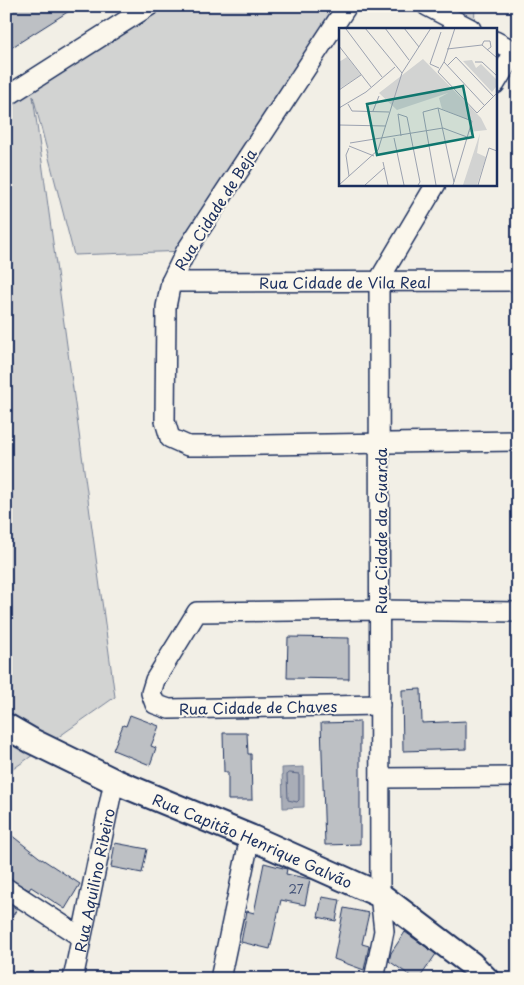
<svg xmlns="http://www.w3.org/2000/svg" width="524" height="985" font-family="'Playpen Sans',sans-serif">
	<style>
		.green { fill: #d2d3d2; stroke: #768198 }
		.water { fill: #a9adb7; stroke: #707b93 }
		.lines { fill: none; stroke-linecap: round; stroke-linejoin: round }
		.shore { stroke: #546182; stroke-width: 1 }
		.building { fill: #bdc0c4; stroke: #1b2f5e }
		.minor-casing { stroke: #1b2f5e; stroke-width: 22 }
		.tertiary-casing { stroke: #1b2f5e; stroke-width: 28 }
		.minor { stroke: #fbf7ec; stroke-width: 19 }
		.tertiary { stroke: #fbf7ec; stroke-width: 24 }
		.labels { text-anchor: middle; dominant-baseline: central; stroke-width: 4; stroke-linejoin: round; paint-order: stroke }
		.number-label { font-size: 12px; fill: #445378 }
		.street-label { font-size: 15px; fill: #1b2f5e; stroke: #fbf7ec }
		.inset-road { fill: none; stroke: #9ca2b0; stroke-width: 1 }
		.view { fill: #0f766e; fill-opacity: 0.15; stroke: #0f766e; stroke-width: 2.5 }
		.inset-edge { fill: none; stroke: #1b2f5e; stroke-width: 2.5 }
	</style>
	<rect width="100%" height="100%" fill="#f2efe6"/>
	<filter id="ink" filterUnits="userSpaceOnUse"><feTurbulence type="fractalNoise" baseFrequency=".02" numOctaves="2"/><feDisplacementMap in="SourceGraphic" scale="10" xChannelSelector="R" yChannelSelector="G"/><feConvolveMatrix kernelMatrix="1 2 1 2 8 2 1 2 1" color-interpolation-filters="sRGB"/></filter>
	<g filter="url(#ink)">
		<g class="green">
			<polygon points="164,6 347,6 186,251 74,255 33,96 115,697 6,774 6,107"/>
			<polygon points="423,6 475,6 474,29"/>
		</g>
		<polygon class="water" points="304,767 304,807 283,808 282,768"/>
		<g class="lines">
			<polygon class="shore" points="290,773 299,774 299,800 297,802 288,800 287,775"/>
		</g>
		<g class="building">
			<polygon points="6,6 77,6 6,51"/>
			<polygon points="288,637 349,638 349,679 287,678"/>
			<polygon points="421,689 422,723 466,721 466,749 403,751 402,690"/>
			<polygon points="130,715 159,726 151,746 156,748 150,765 113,750 123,725 126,726"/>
			<polygon points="360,722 360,844 325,845 321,723"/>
			<polygon points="223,733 247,733 248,754 251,754 252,800 228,800 228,772 224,772"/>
			<polygon points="6,831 39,857 80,884 65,909 31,887 29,890 6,877"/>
			<polygon points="115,843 147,849 142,873 111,867"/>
			<polygon points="264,863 287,869 286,874 310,879 305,905 281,900 270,949 241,942 247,911 254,913"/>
			<polygon points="322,897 340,900 336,921 318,917"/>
			<polygon points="6,902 17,909 6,926"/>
			<polygon points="344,908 369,913 362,944 369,946 364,970 334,959"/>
			<polygon points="405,932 436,954 419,979 415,979 389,961 391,953"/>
		</g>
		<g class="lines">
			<g class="minor-casing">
				<g id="minor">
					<polyline points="347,6 186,251 171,282 166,307 165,421 170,438 188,446 208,446 518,441"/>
					<polyline points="427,6 471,29"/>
					<polyline points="495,41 518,53"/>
					<polyline points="495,84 515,51"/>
					<polyline points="6,97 149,6"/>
					<path id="s1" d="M171 282 518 281"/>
					<polyline points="380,705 169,709 155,704 151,693 155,680 197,612 380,610 518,612"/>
					<polyline points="380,778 518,777"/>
					<polyline points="6,888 81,937"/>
					<path id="s2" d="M73 979 114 781"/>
					<polyline points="220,979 250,837"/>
					<polyline points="374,979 384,931 380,895 379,280 436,184"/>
				</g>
			</g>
			<g class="tertiary-casing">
				<g id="tertiary">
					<path id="s3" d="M6 726 32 741 114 781 250 837 380 895 471 964 486 979"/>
				</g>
			</g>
			<use href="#minor" class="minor"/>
			<use href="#tertiary" class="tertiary"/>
		</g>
	</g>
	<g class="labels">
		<g class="number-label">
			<text x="296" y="889">27</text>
		</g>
		<g class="street-label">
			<text transform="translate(215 209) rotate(-58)">Rua Cidade de Beja</text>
			<text stroke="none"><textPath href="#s1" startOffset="174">Rua Cidade de Vila Real</textPath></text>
			<text transform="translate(380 531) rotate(-90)">Rua Cidade da Guarda</text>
			<text transform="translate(258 707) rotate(-1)">Rua Cidade de Chaves</text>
			<text stroke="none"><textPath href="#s3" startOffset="272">Rua Capitão Henrique Galvão</textPath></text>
			<text stroke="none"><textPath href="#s2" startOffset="101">Rua Aquilino Ribeiro</textPath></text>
		</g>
	</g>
	<g transform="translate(339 28)">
		<rect width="158" height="158" fill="#f2efe6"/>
		<path d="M8 29 22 47 0 61V34ZM84 31 142 90 148 102 130 104 132 93 103 81 100 70 109 65 58 82 40 65ZM133 32 137 40 142 36 157 51V59L153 64 124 33ZM141 105 138 125 147 129 138 157H124Z" fill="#d2d3d2"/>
		<path class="inset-road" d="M26 0 63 45M46 0 70 32M65 0 80 19M116 0 105 34 146 78M7 1 43 49M143 17 145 13H151L152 19 148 22M143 17 158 30M0 18 32 59M108 21 143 17M105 34 99 44 138 85 158 65M136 34H143L158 48M108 38 117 29 154 68M100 40 91 36 102 4M0 62 22 47M9 76 13 83 50 84M0 80 27 64 56 39M99 80 115 154M34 83 40 68M0 97 47 98M62 108 59 86 68 89 81 154 79 157M55 110 65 157M11 115 104 100 128 109M10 118 35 128M44 134 49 157M10 148 7 127 10 120M0 157 39 122 63 45 92 0M26 157 45 140M97 157 84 84 99 80 133 93 114 157M139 157 150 120 158 123"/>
		<path class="view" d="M124 58 134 109 38 127 28 76Z"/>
		<rect width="158" height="158" class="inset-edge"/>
	</g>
	<rect width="524" height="985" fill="none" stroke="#fbf7ec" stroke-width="25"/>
	<rect x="12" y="12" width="499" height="960" fill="none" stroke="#1b2f5e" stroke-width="2" filter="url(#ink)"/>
</svg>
